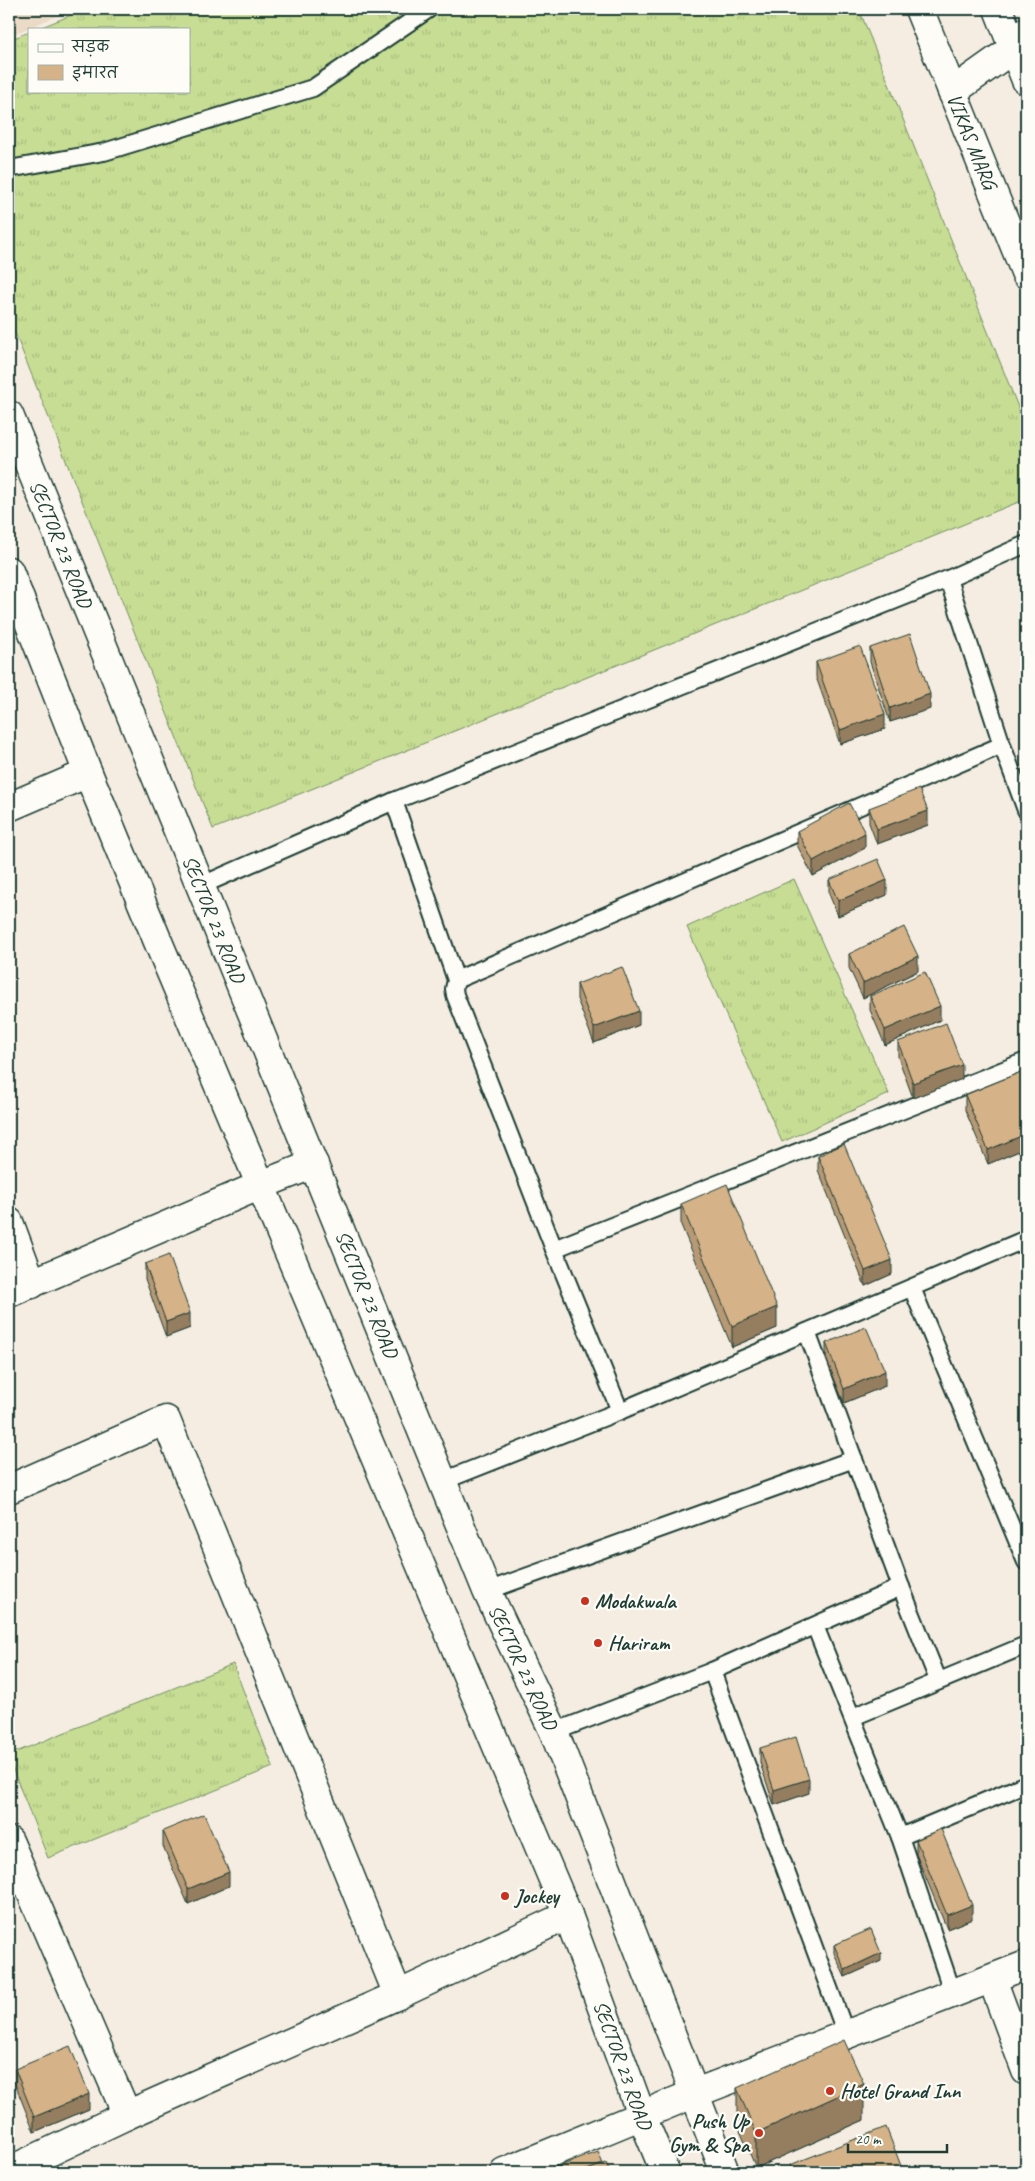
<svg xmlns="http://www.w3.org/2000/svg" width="1035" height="2181" font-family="Caveat,'Playpen Sans Deva',sans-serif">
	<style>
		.built { fill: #ebdbc6 }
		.grass { fill: url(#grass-tufts); stroke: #728d64 }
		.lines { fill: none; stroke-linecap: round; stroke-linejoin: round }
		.lane-casing { stroke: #1f3d34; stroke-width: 20 }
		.street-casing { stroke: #1f3d34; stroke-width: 31 }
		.secondary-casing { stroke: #1f3d34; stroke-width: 31 }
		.lane { stroke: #fdfcf7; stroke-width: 16 }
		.street { stroke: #fdfcf7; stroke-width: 28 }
		.secondary { stroke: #fdfcf7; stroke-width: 28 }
		.wall { fill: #b79974; stroke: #1f3d34 }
		.shaded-wall { fill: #957d5e; stroke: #1f3d34 }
		.building { fill: #d5b287; stroke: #1f3d34 }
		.poi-dot { fill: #c8321e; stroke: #fdfcf7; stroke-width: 2 }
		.labels { text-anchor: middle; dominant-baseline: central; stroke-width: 4.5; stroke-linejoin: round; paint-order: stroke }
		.street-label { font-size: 21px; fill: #1f3d34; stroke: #fdfcf7 }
		.poi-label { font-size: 21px; font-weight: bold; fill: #1f3d34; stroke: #fdfcf7; text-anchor: start }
	</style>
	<defs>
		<pattern id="grass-tufts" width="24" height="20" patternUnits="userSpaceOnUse" patternTransform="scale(1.25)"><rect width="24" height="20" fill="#c6dd93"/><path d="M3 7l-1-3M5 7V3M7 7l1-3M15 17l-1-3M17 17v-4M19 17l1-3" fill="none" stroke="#aabf7f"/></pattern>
	</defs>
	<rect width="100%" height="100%" fill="#f5ede1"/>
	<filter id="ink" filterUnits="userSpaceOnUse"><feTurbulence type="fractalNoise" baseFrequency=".02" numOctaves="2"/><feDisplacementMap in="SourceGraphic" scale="10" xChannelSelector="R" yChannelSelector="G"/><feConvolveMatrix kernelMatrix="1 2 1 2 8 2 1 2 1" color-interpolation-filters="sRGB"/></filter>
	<g filter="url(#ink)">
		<polygon class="built" points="9,9 74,9 9,36"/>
		<g class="grass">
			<polygon points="86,9 859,9 1026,427 1026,499 213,829 9,318 9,40 29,32 29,91 189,91 189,29 37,29"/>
			<polygon points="794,879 889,1094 782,1142 687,927"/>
			<polygon points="233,1664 273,1767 48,1858 9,1760 9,1755"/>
		</g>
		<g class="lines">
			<g class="lane-casing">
				<g id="lane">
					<polyline points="9,169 104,152 313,88 429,9"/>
					<polyline points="948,579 1002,745 1026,810"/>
					<polyline points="394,801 456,980 454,989 455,995 554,1249 620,1411"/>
					<polyline points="200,886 394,801 948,579 1026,544"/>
					<polyline points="456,980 1002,745"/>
					<polyline points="554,1249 1026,1061"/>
					<polyline points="912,1288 1026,1562"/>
					<polyline points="807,1332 901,1587 938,1680"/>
					<polyline points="443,1481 620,1411 1026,1239"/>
					<polyline points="487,1591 854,1459"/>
					<polyline points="815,1626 900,1837 953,1994"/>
					<polyline points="712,1671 846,2034"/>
					<polyline points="853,1717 1026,1645"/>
					<polyline points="554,1732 712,1671 901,1587"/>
					<polyline points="900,1837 1026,1784"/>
				</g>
			</g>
			<g class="street-casing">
				<g id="street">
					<polyline points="952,92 1014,48 1026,32"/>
					<polyline points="9,807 88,773"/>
					<polyline points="9,1222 32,1284"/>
					<polyline points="9,1293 261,1185 314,1164"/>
					<polyline points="9,1489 166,1420 398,1995"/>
					<polyline points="9,1841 127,2115"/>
					<polyline points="992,1979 1026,2071"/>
					<polyline points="9,2171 127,2115 398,1995 568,1915"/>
					<polyline points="504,2172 693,2094 1026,1965"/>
				</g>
			</g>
			<g class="secondary-casing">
				<g id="secondary">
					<polyline points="919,9 1026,274"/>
					<polyline points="998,9 1026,80"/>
					<polyline points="9,415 487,1591 554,1732 725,2172"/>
					<polyline points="9,571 88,773 159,944 568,1915 641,2114 665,2172"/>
				</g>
			</g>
			<use href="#lane" class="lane"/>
			<use href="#street" class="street"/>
			<use href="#secondary" class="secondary"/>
		</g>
		<g class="wall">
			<polygon points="870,648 930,709 890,722 870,662"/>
			<polygon points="816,662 885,729 840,744 816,677"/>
			<polygon points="869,808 928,825 877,844 869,823"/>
			<polygon points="797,831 865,848 813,876 797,845"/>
			<polygon points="829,880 887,895 838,916 829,894"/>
			<polygon points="849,954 918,971 863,998 849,968"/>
			<polygon points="577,984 639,1025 594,1043 577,999"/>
			<polygon points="870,996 940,1020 885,1045 870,1010"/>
			<polygon points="898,1042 962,1079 913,1098 898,1057"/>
			<polygon points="1026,1070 1026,1148 988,1164 965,1110 965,1095"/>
			<polygon points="818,1156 892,1274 865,1286 818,1170"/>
			<polygon points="681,1204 777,1328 732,1347 681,1225"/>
			<polygon points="145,1264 190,1328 166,1337 145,1279"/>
			<polygon points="826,1343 885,1386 844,1403 826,1358"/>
			<polygon points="1026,1512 1026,1541 1021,1529 1021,1514"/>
			<polygon points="760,1748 809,1793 774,1805 760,1763"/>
			<polygon points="163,1831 229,1886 188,1904 163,1846"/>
			<polygon points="916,1840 972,1919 947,1929 916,1854"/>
			<polygon points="834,1945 881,1961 845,1977 834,1953"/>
			<polygon points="15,2069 89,2109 34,2132 15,2084"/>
			<polygon points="737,2088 864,2120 756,2168 737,2124"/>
		</g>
		<g class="shaded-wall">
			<polygon points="930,694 930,709 890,722 890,708"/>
			<polygon points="885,714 885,729 840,744 840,730"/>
			<polygon points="928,811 928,825 877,844 877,829"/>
			<polygon points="865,833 865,848 813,876 813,861"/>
			<polygon points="887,880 887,895 838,916 838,901"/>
			<polygon points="918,956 918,971 863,998 863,983"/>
			<polygon points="940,1006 940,1020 885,1045 885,1030"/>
			<polygon points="639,1011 639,1025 594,1043 594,1028"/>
			<polygon points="962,1065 962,1079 913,1098 913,1083"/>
			<polygon points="1026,1134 1026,1148 988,1164 988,1150"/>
			<polygon points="892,1260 892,1274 865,1286 865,1271"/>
			<polygon points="777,1307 777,1328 732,1347 732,1326"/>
			<polygon points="190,1313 190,1328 166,1337 166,1322"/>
			<polygon points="885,1371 885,1386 844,1403 844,1389"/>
			<polygon points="809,1779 809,1793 774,1805 774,1790"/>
			<polygon points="229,1872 229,1886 188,1904 188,1889"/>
			<polygon points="972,1905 972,1919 947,1929 947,1915"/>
			<polygon points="881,1953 881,1961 845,1977 845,1970"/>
			<polygon points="864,2084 864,2120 756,2168 756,2133"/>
			<polygon points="89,2094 89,2109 34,2132 34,2117"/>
		</g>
		<g class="building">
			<polygon points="910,634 930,694 890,708 870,648"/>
			<polygon points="860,646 885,714 840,730 816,662"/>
			<polygon points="919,789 928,811 877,829 869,808"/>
			<polygon points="849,803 865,833 813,861 797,831"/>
			<polygon points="878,859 887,880 838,901 829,880"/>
			<polygon points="904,927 918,956 863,983 849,954"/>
			<polygon points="622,967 639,1011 594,1028 577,984"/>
			<polygon points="925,972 940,1006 885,1030 870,996"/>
			<polygon points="946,1023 962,1065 913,1083 898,1042"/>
			<polygon points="1026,1070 1026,1134 988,1150 965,1095"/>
			<polygon points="844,1144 892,1260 865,1271 818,1156"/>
			<polygon points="727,1184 777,1307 732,1326 681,1204"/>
			<polygon points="169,1255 190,1313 166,1322 145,1264"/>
			<polygon points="866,1327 885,1371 844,1389 826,1343"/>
			<polygon points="1026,1512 1026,1527 1021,1514"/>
			<polygon points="796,1737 809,1779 774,1790 760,1748"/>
			<polygon points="204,1814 229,1872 188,1889 163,1831"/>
			<polygon points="941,1829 972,1905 947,1915 916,1840"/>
			<polygon points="871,1929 881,1953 845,1970 834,1945"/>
			<polygon points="844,2040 864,2084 756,2133 737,2088"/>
			<polygon points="70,2046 89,2094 34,2117 15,2069"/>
			<polygon points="886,2127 903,2171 899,2172 793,2172 790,2165"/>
			<polygon points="598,2152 603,2164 582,2172 557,2172 555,2168"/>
			<polygon points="606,2163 610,2172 582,2172"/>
		</g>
	</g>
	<g class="poi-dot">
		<circle cx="585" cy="1601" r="5"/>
		<circle cx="598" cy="1643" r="5"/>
		<circle cx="505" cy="1896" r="5"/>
		<circle cx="830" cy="2091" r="5"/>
		<circle cx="759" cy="2133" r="5"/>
	</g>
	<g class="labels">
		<g class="street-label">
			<text transform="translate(972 141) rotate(68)">VIKAS MARG</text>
			<text transform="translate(61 544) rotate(68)">SECTOR 23 ROAD</text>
			<text transform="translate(214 919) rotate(68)">SECTOR 23 ROAD</text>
			<text transform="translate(367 1294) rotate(68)">SECTOR 23 ROAD</text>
			<text transform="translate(523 1667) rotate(65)">SECTOR 23 ROAD</text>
			<text transform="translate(623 2065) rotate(70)">SECTOR 23 ROAD</text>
		</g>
		<g class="poi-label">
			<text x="595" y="1601">Modakwala</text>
			<text x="608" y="1643">Hariram</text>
			<text x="515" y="1896">Jockey</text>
			<text x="840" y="2091">Hotel Grand Inn</text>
			<text x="749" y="2121" text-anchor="end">Push Up<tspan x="749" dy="24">Gym &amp; Spa</tspan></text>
		</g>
	</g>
	<rect width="1035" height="2181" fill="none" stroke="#fdfcf7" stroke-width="30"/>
	<rect x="15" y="15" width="1005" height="2151" fill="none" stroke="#1f3d34" stroke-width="2" filter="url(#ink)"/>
	<rect x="28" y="28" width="162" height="65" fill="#fdfcf7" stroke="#a4b0a9"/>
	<rect x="38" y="44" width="25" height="8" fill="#fdfcf7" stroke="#a4b0a9"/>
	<text x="72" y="52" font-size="15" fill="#1f3d34">सड़क</text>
	<rect x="38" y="65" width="25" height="15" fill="#d5b287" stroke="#a4b0a9"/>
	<text x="72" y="78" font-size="15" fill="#1f3d34">इमारत</text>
	<path d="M848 2144v8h99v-8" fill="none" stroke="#1f3d34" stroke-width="2.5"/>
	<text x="855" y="2144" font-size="15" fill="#1f3d34" stroke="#fdfcf7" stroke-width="4" paint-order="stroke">20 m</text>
</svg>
